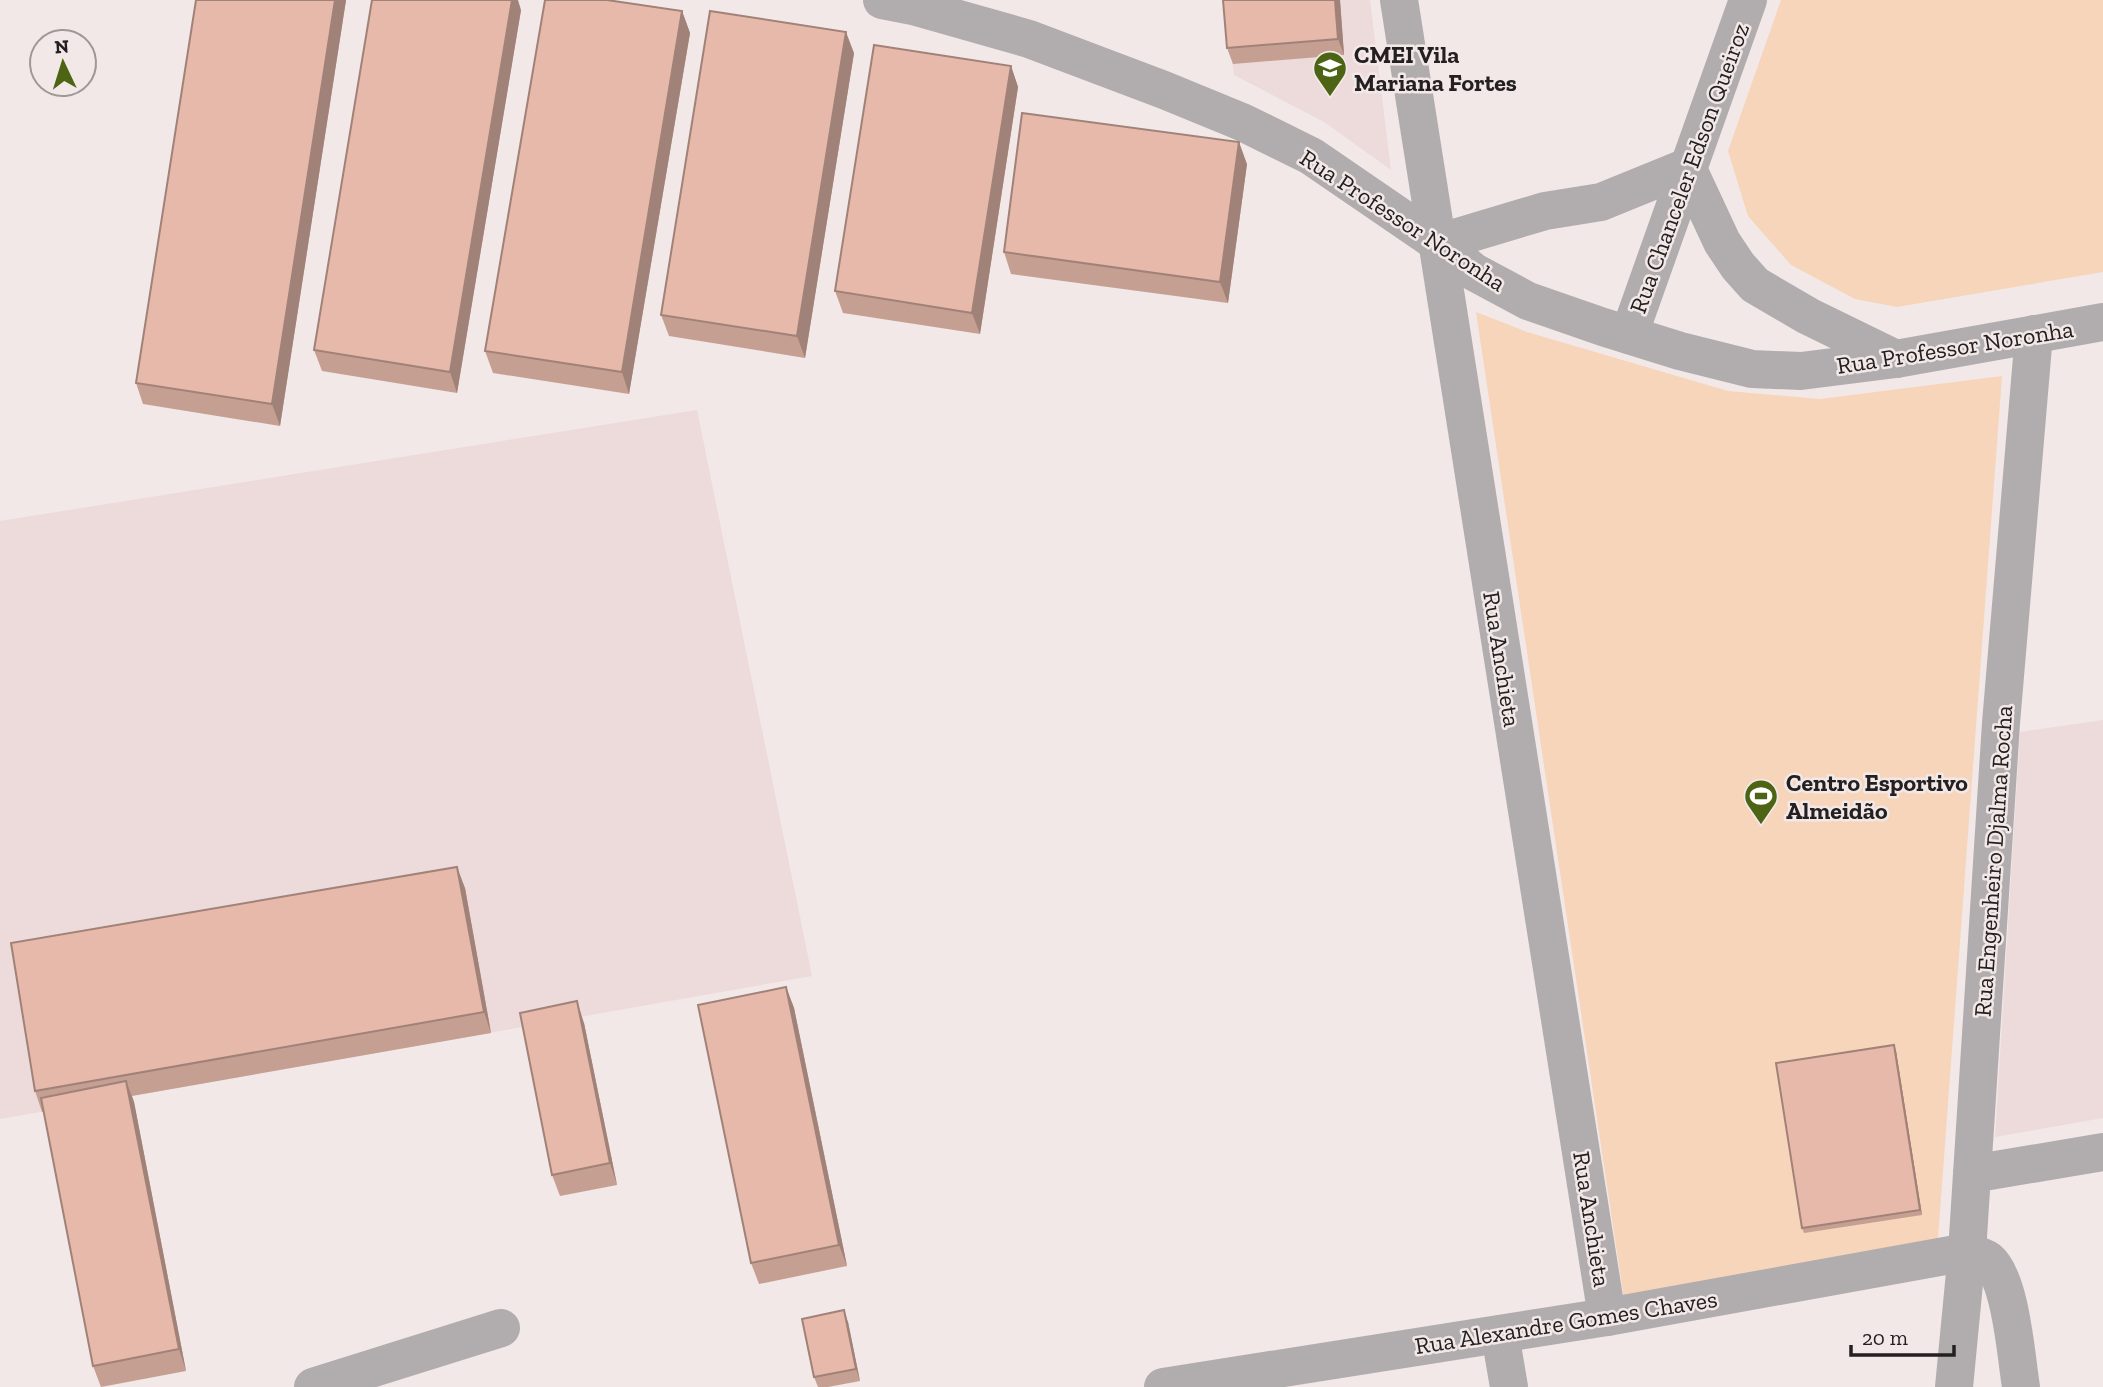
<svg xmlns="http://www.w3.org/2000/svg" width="2103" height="1387" font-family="'Zilla Slab',serif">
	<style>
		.built { fill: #eddada }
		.green { fill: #f6d5ba }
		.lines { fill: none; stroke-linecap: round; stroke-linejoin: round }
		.minor { stroke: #b1adae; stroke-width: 38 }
		.wall { fill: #c69f93 }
		.shaded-wall { fill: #a18278 }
		.building { fill: #e6b9ab; stroke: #a18278; stroke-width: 2 }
		.labels { text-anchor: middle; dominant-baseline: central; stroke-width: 5; stroke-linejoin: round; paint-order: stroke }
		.poi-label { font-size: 24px; font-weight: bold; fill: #242020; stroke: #f2e8e8; text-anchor: start }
		.street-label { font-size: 24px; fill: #242020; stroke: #f2e8e8 }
	</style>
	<rect width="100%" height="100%" fill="#f2e8e8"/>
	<g class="built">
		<polygon points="1223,0 1370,0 1391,170 1324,122 1234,75"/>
		<polygon points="697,410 812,976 0,1119 0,521"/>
		<polygon points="2103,720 2103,1118 1995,1137 2020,732"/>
	</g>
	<g class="green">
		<polygon points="1781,0 2103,0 2103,272 1897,307 1855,299 1791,265 1748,216 1728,151"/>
		<polygon points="1476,312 1527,332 1728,391 1820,399 2002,376 1937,1252 1624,1299"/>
	</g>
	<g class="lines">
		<g class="minor">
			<polyline points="882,0 913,6 1029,39 1164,90 1242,122 1311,156 1438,243 1474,272 1528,301 1603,327 1680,351 1752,369 1801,371 1896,359 2103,322"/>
			<polyline points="1399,0 1607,1317"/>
			<polyline points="1438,243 1545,211 1601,202 1687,167 1722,242 1738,266 1755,285 1808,316 1896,359"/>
			<polyline points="1629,335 1748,0"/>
			<polyline points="1972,1174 2103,1152"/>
			<polyline points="1500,1334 1509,1387"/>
			<polyline points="313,1387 501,1328"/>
			<path d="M1163 1387 1607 1317 1967 1252C1974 1254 1982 1256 1988 1260 2011 1279 2016 1356 2021 1387"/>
			<polyline points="1954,1387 1967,1252 2001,723 2034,334"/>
		</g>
	</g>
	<g class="wall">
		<polygon points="196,0 346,0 280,426 143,404 136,383"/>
		<polygon points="1340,0 1344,55 1233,64 1227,48"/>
		<polygon points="521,10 457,393 322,371 314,350"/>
		<polygon points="682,11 690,33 629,394 493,373 485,351"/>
		<polygon points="854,53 805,358 669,336 661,315"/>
		<polygon points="1011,66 1018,87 980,334 843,313 835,291"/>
		<polygon points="1247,164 1228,303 1011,274 1004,252"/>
		<polygon points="465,888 491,1033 132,1096 134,1102 186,1371 101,1387 93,1366 44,1112 42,1112 35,1091"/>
		<polygon points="786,987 794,1008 847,1266 759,1284 751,1263"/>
		<polygon points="584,1023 617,1185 560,1196 552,1175"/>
		<polygon points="1896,1051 1922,1215 1804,1233 1802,1228"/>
		<polygon points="848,1322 860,1381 828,1387 818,1387 814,1377"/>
	</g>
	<g class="shaded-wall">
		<polygon points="335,0 346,0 280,426 272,404"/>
		<polygon points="512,0 518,0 521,10 457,393 450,372"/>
		<polygon points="1335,0 1340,0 1344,55 1338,39"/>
		<polygon points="682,11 690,33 629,394 622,372"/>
		<polygon points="846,32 854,53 805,358 797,336"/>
		<polygon points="1011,66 1018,87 980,334 972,313"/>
		<polygon points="1239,142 1247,164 1228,303 1220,282"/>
		<polygon points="457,867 465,888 491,1033 484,1012"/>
		<polygon points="786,987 794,1008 847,1266 839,1245"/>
		<polygon points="577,1001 584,1023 617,1185 610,1163"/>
		<polygon points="1894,1045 1896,1051 1922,1215 1920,1210"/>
		<polygon points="126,1081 134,1102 186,1371 179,1349"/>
		<polygon points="844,1310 848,1322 860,1381 856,1369"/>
	</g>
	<g class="building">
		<polygon points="196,0 335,0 272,404 136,383"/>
		<polygon points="372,0 512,0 450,372 314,350"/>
		<polygon points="545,0 607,0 682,11 622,372 485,351"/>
		<polygon points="1223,0 1335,0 1338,39 1227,48"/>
		<polygon points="710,11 846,32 797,336 661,315"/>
		<polygon points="874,45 1011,66 972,313 835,291"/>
		<polygon points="1022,113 1239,142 1220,282 1004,252"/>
		<polygon points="457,867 484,1012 35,1091 11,943"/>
		<polygon points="786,987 839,1245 751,1263 698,1005"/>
		<polygon points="577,1001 610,1163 552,1175 520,1013"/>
		<polygon points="1894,1045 1920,1210 1802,1228 1776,1063"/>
		<polygon points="126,1081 179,1349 93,1366 41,1098"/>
		<polygon points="844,1310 856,1369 814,1377 802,1319"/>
	</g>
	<defs>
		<g id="school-pin" transform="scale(1.75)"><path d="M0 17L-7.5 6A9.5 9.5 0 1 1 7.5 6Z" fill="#4c6414" stroke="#f2e8e8"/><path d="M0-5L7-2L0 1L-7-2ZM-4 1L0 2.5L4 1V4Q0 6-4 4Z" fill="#fff"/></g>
		<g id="stadium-pin" transform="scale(1.75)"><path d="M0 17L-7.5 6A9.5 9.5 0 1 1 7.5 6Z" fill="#4c6414" stroke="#f2e8e8"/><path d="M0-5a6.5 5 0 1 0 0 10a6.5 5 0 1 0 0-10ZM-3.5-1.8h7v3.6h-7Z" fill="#fff"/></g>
	</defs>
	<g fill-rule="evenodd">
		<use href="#school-pin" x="1330" y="68"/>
		<use href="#stadium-pin" x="1761" y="796"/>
	</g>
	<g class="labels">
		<g class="poi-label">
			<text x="1354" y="54">CMEI Vila<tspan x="1354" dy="28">Mariana Fortes</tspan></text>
			<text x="1786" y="782">Centro Esportivo<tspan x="1786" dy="28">Almeidão</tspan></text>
		</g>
		<g class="street-label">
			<text transform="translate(1689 168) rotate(-70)">Rua Chanceler Edson Queiroz</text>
			<text transform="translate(1403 220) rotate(33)">Rua Professor Noronha</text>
			<text transform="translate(1955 347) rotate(-9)">Rua Professor Noronha</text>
			<text transform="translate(1502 659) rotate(81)">Rua Anchieta</text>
			<text transform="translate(1993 861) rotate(-86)">Rua Engenheiro Djalma Rocha</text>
			<text transform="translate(1592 1219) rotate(81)">Rua Anchieta</text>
			<text transform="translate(1566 1322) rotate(-9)">Rua Alexandre Gomes Chaves</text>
		</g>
	</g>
	<g transform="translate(63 63) rotate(356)"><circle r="33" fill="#f2e8e8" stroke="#a09898" stroke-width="2"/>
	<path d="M0-5L12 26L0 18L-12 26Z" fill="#4c6414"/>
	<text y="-10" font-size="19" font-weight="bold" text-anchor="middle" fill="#242020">N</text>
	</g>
	<path d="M1851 1345v10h103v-10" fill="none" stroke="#242020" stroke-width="3.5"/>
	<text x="1862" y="1345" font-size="21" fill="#242020" stroke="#f2e8e8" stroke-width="5" paint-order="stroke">20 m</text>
</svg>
